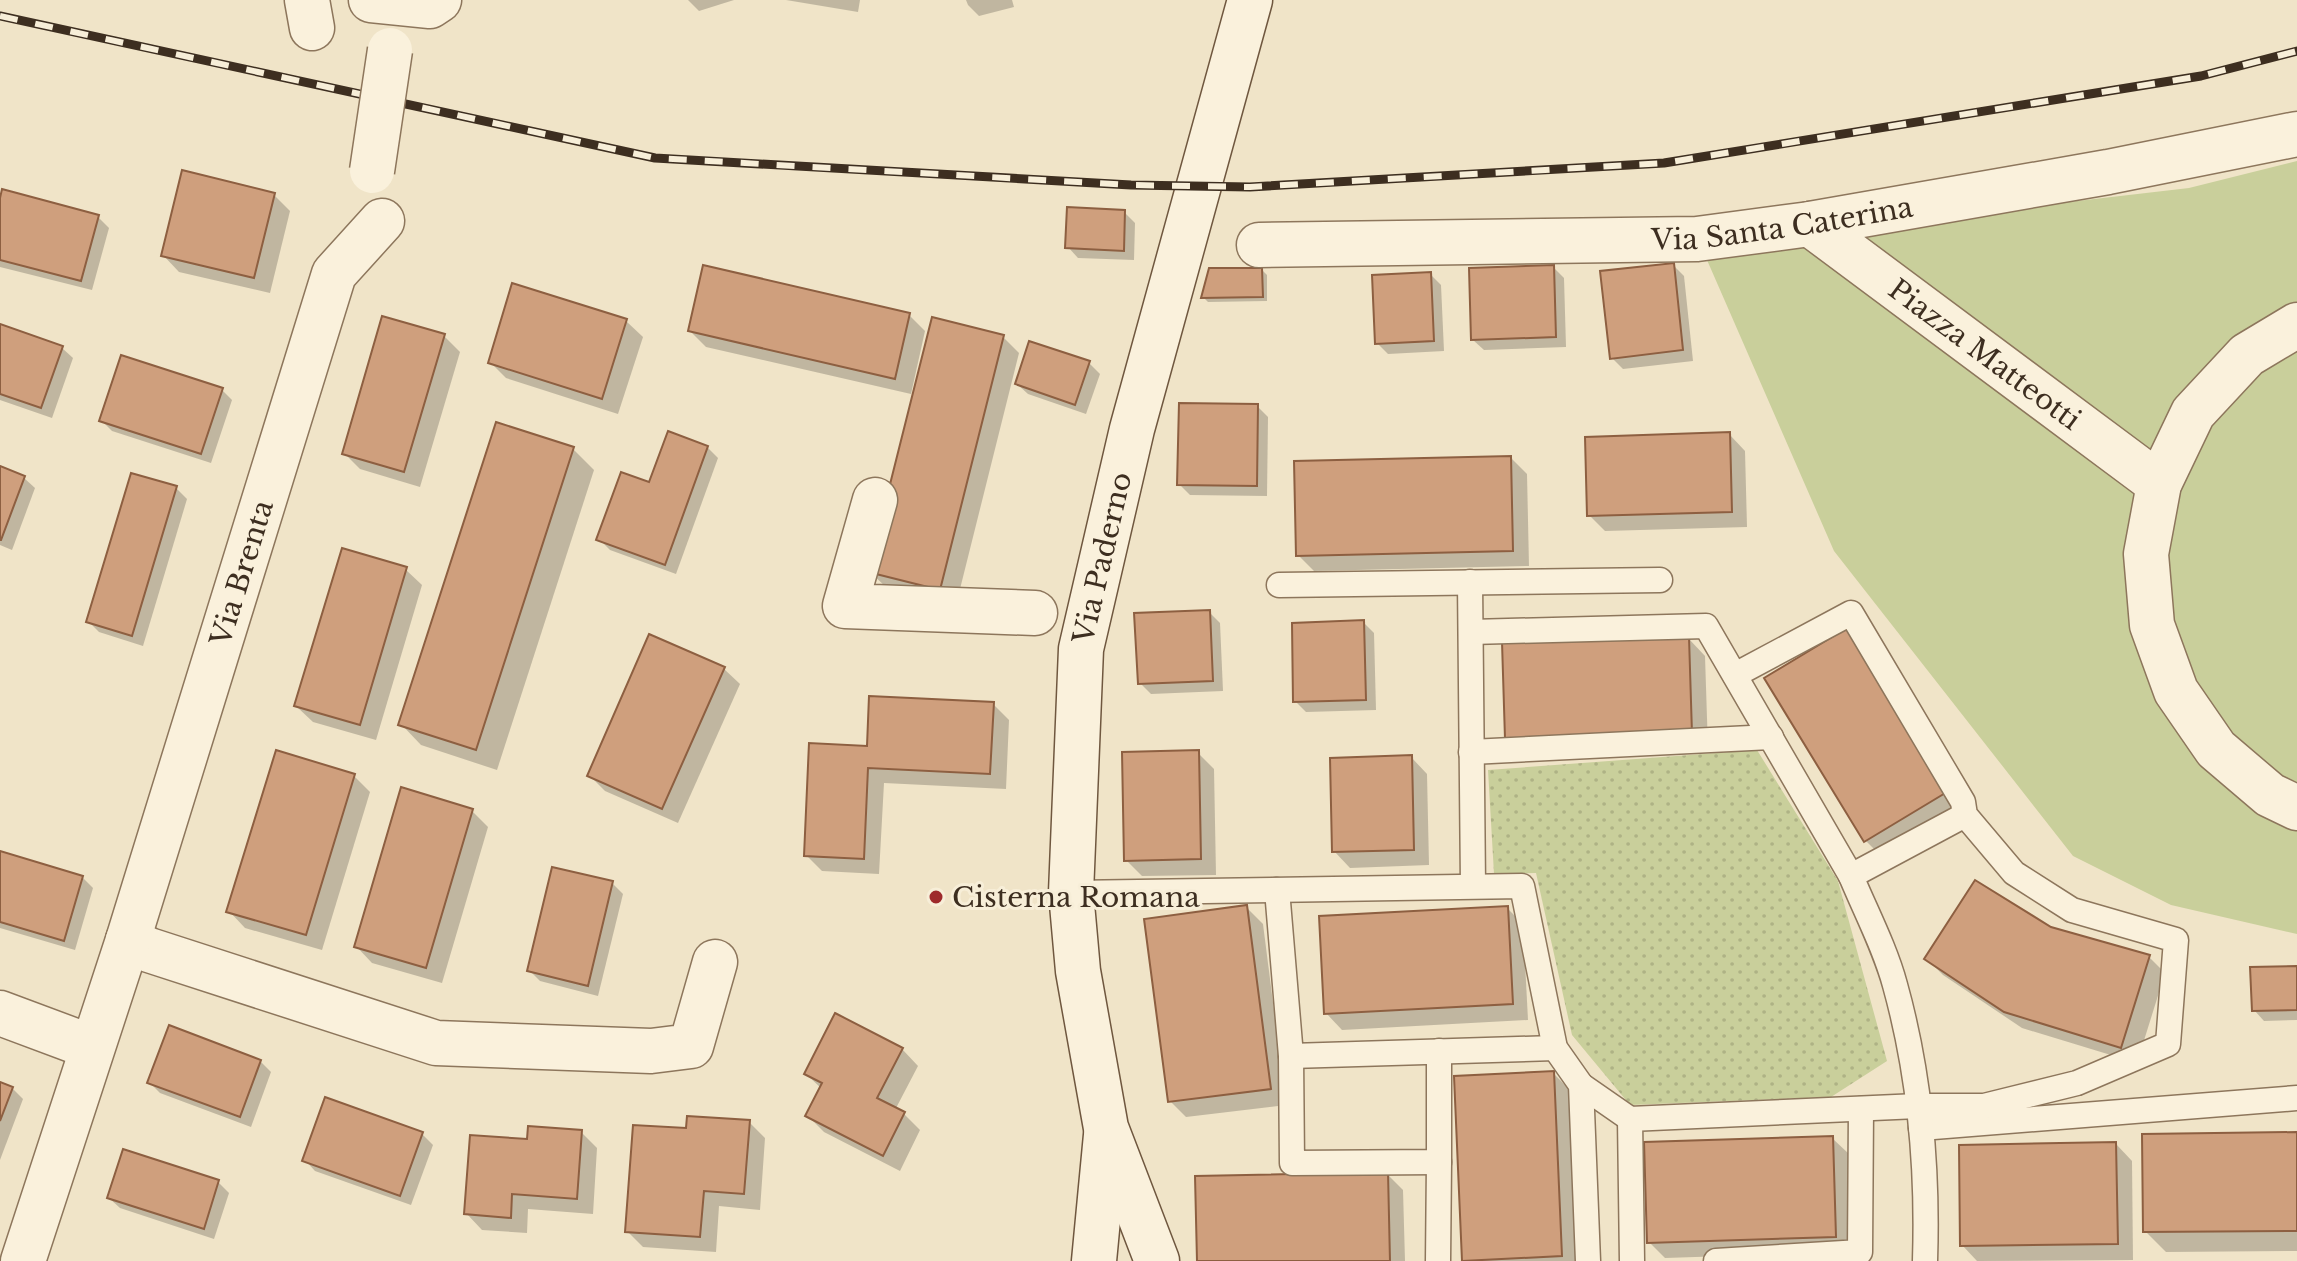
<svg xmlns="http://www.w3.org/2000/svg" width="2297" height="1261" font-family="'Libre Baskerville',serif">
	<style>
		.green { fill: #c9cf9b }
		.garden { fill: url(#garden-dots) }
		.shadow { fill: #0003 }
		.building { fill: #cf9f7d; stroke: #8d5f41; stroke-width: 2 }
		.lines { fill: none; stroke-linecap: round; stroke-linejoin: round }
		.lane-casing { stroke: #8d765c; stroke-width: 27 }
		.street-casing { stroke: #8d765c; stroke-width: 47 }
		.secondary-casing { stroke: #6f573f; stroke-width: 47 }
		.lane { stroke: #faf1dc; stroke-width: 24 }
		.street { stroke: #faf1dc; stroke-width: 44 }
		.secondary { stroke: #faf1dc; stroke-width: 44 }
		.rail-casing { stroke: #3d2e20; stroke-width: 9 }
		.rail { stroke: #f7eed8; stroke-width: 6; stroke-dasharray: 18; stroke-linecap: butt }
		.street-bridge-casing { stroke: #8d765c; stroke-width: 47; stroke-linecap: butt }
		.street-bridge { stroke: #faf1dc; stroke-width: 44 }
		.poi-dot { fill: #9e2a2b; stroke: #f7eed8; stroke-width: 3 }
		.labels { text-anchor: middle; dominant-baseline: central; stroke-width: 6; stroke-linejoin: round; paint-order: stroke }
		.street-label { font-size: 28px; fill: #3d2e20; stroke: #f7eed8 }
		.poi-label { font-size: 28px; fill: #3d2e20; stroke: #f7eed8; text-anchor: start }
	</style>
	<defs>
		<pattern id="garden-dots" width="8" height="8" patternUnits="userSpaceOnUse" patternTransform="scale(2)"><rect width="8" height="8" fill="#c9cf9b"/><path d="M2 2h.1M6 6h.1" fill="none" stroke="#aeb285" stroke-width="1.8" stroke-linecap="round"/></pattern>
	</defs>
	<rect width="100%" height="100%" fill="#f0e4c8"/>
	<polygon class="green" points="2297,161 2297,934 2171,905 2073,856 1834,551 1707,260 1922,219 2189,188"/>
	<polygon class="garden" points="1757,750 1838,881 1887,1061 1831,1097 1630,1105 1572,1035 1536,873 1494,874 1488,770"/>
	<g class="shadow">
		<polygon points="688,0 734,0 699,11"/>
		<polygon points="786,0 860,0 858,12"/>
		<polygon points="966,0 1012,0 1014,7 979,16 968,5"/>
		<polygon points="274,195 290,211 270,293 179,272 163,255"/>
		<polygon points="0,206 98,217 109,228 92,290 0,267"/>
		<polygon points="1124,212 1135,223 1134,260 1078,258 1068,247"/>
		<polygon points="1673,265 1684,276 1693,361 1623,369 1612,358"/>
		<polygon points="1553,267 1564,278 1566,347 1484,350 1473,340"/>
		<polygon points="1262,270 1267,275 1267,301 1208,302 1203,297"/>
		<polygon points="1430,274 1441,285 1444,351 1388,354 1377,343"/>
		<polygon points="909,315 925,331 911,394 706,347 690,331"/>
		<polygon points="626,321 643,337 618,414 506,378 490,362"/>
		<polygon points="0,326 62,348 73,358 52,418 0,400"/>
		<polygon points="444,336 460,352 420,487 360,469 344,453"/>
		<polygon points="1003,337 1019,353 956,605 887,588 870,572"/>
		<polygon points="1089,363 1100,374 1086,414 1028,394 1017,384"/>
		<polygon points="222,390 232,400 211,463 112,431 101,420"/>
		<polygon points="1257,406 1268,417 1267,496 1190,495 1179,484"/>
		<polygon points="1729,434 1745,451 1747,527 1605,531 1589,515"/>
		<polygon points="707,447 718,458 676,574 610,550 599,539"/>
		<polygon points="573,449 594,470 497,770 421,745 401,724"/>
		<polygon points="1511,458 1527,474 1529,566 1314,571 1298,555"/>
		<polygon points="0,469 24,478 35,488 12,550 0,545"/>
		<polygon points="176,488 187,499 143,646 99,632 88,621"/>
		<polygon points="405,569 422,585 376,740 313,722 296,706"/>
		<polygon points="1209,612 1220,623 1223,691 1151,694 1140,683"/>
		<polygon points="1363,622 1374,633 1376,710 1306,712 1295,701"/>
		<polygon points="1847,630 1962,809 1882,857 1866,841"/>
		<polygon points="1689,639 1705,656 1708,749 1507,739"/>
		<polygon points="723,668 740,684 678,823 605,791 589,775"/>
		<polygon points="993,704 1009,720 1006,789 884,783 879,874 822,871 806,855 869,748"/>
		<polygon points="1198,753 1214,769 1216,875 1142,876 1126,860"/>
		<polygon points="1411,757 1427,774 1429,865 1350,868 1334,851"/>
		<polygon points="354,776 370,792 322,950 245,928 229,911"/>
		<polygon points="472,811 488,827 442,983 372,963 356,946"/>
		<polygon points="0,853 82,877 93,888 75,950 0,928"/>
		<polygon points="612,883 623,894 598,996 540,981 529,970"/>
		<polygon points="1246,907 1263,924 1286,1105 1186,1117 1170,1101"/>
		<polygon points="1507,908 1523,924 1528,1020 1342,1030 1326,1013"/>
		<polygon points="2051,929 2149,957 2165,973 2137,1063 2022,1028 1943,975 1927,959"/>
		<polygon points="2297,968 2297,1020 2264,1021 2254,1010"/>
		<polygon points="902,1049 918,1066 895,1110 904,1114 920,1130 900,1171 824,1132 808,1116 822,1089 806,1074"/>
		<polygon points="260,1061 271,1072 251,1127 160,1093 149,1082"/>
		<polygon points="1553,1073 1569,1089 1576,1261 1465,1261"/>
		<polygon points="0,1084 12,1088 23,1099 0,1160"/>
		<polygon points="749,1122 765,1138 760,1210 719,1206 716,1252 643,1247 627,1231 688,1130"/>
		<polygon points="581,1132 597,1148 593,1214 528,1209 527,1233 482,1230 466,1213 529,1141"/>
		<polygon points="422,1134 433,1145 411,1205 315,1171 305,1160"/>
		<polygon points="2297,1134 2297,1251 2166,1252 2145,1231"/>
		<polygon points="1832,1138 1849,1154 1852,1252 1665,1258 1649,1242"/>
		<polygon points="2116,1144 2132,1161 2133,1260 1977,1261 1962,1245"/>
		<polygon points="1387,1174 1403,1190 1405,1261 1199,1261"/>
		<polygon points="218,1182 229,1193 214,1239 120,1208 109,1198"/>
	</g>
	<g class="building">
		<polygon points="182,170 275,193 254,278 161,256"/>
		<polygon points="2,189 99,215 81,281 0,260 0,198"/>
		<polygon points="1067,207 1125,210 1124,251 1065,248"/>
		<polygon points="1674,263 1683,350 1610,359 1600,271"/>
		<polygon points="703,265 910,313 895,379 688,331"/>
		<polygon points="1554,265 1556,337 1471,340 1469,268"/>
		<polygon points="1209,268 1262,268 1263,297 1201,298"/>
		<polygon points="1431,272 1434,341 1375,344 1372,275"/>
		<polygon points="512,283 627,319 602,399 488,363"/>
		<polygon points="382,316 445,334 404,472 342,454"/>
		<polygon points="932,317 1004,335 940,590 868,572"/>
		<polygon points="0,324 63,346 41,408 0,394"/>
		<polygon points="1029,341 1090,361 1075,405 1015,384"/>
		<polygon points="121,355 223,388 201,454 99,421"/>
		<polygon points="1179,403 1258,404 1257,486 1177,485"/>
		<polygon points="496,422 574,447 476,750 398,725"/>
		<polygon points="668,431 708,446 665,565 596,540 621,472 649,482"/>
		<polygon points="1730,432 1732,512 1587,516 1585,437"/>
		<polygon points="1511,456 1513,551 1296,556 1294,461"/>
		<polygon points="0,466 25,476 1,540 0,540"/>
		<polygon points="131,473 177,486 132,636 86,622"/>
		<polygon points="342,548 407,567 360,725 294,706"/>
		<polygon points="1210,610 1213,681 1138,684 1134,613"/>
		<polygon points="1364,620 1366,700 1293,702 1292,623"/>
		<polygon points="1847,628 1947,792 1864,842 1764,678"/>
		<polygon points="649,634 725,667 662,809 587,776"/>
		<polygon points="1689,637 1692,734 1505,739 1502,642"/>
		<polygon points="869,696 994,702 990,774 868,768 864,859 804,856 809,743 867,746"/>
		<polygon points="276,750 355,774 306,935 226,912"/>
		<polygon points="1199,750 1201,859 1124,861 1122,752"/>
		<polygon points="1412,755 1414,850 1332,852 1330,758"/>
		<polygon points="401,787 473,809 426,968 354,947"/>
		<polygon points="0,851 83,876 64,941 0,922"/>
		<polygon points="552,867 613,881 588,986 527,971"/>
		<polygon points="1975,880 2051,927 2150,955 2121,1048 2004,1012 1924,959"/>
		<polygon points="1247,905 1271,1089 1168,1102 1144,919"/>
		<polygon points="1508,906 1513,1004 1324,1014 1319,916"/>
		<polygon points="2297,966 2297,1010 2252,1011 2250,967"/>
		<polygon points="835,1013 903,1048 877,1098 905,1112 883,1156 805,1116 822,1083 804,1074"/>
		<polygon points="169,1025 261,1060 240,1117 147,1083"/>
		<polygon points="1554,1071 1562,1256 1462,1261 1454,1076"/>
		<polygon points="0,1082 13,1087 0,1121"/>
		<polygon points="325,1097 423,1132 400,1196 302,1161"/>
		<polygon points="687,1116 750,1120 744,1194 704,1191 700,1237 625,1232 633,1125 686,1128"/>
		<polygon points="528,1126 582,1130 577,1199 512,1194 511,1218 464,1214 470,1135 527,1139"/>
		<polygon points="2297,1132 2297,1231 2143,1232 2142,1134"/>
		<polygon points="1833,1136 1836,1237 1647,1243 1644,1142"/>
		<polygon points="2116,1142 2118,1244 1960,1246 1959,1145"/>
		<polygon points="123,1149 219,1180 204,1229 107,1198"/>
		<polygon points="1388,1172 1390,1261 1197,1261 1195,1176"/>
	</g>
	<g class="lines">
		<g class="lane-casing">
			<g id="lane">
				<polyline points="1470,582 1473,886"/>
				<polyline points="1279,585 1660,580"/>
				<polyline points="1471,632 1706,626 1851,876"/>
				<polyline points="1471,752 1771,737"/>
				<polyline points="1277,890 1291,1056 1555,1048"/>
				<polyline points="1071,893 1522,886 1555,1048 1581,1085 1588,1261"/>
				<polyline points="1291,1056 1292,1163 1439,1162 1439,1051"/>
				<polyline points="1581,1085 1630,1119"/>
				<polyline points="1921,1128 2297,1098"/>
				<polyline points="1438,1261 1439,1162"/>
				<polyline points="1632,1261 1630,1119 1918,1106 1984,1106 2077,1083 2168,1044 2176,940 2072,910 2014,873 1965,815 1963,802 1851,613 1735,675"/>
				<polyline points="1716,1261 1860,1252 1861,1109"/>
				<path d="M1925 1261C1928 1169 1920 1075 1895 985 1885 948 1866 912 1851 876L1965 815"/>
			</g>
		</g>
		<g class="street-casing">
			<g id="street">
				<polyline points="307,0 312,28"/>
				<polyline points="371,0 430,6 439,0"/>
				<path id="s1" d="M1810 224 2159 484"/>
				<path id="s2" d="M1259 245 1697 239 1810 224 2108 172 2297 134"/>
				<polyline points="2297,325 2247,355 2193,413 2159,484 2146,554 2152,625 2176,691 2216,749 2270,795 2297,808"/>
				<polyline points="875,500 845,606 1035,613"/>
				<polyline points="128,940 149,950 436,1043 651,1051 691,1046 715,962"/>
				<polyline points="0,1013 91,1047"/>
				<path id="s3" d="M23 1261 128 940 334 274 382 221"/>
			</g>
		</g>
		<g class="secondary-casing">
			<g id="secondary">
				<polyline points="1094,1261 1106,1135"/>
				<path id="s4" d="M1157 1261 1106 1128 1078 971 1071 893 1081 649 1132 429 1250 0"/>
			</g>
		</g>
		<use href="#lane" class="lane"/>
		<use href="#street" class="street"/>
		<use href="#secondary" class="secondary"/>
		<g class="rail-casing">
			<polyline id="rail" points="0,16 655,158 1131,185 1250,187 1664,163 2201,76 2297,51"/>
		</g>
		<use href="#rail" class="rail"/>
		<g class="street-bridge-casing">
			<polyline id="street-bridge" points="372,171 390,50"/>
		</g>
		<use href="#street-bridge" class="street-bridge"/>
	</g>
	<circle class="poi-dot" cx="936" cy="897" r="8"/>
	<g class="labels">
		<g class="street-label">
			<text stroke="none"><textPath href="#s2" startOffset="524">Via Santa Caterina</textPath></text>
			<text stroke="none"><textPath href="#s1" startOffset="218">Piazza Matteotti</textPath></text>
			<text stroke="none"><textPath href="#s4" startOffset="718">Via Paderno</textPath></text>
			<text stroke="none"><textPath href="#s3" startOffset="722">Via Brenta</textPath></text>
		</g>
		<g class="poi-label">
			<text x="952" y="897">Cisterna Romana</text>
		</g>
	</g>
</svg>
